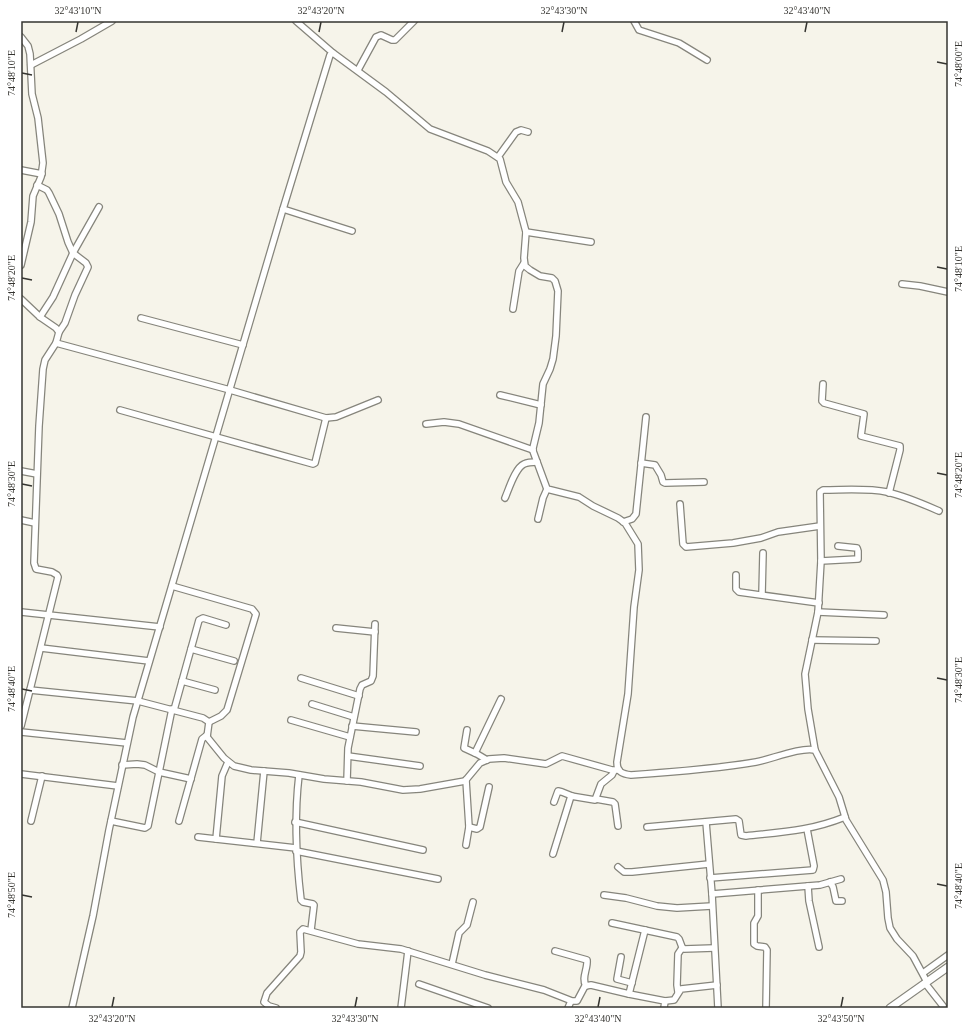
<svg xmlns="http://www.w3.org/2000/svg" width="969" height="1029" font-family="'Times New Roman',serif">
	<style>
		.lines { fill: none; stroke-linecap: round; stroke-linejoin: round }
		.minor-casing { stroke: #86857c; stroke-width: 8 }
		.tertiary-casing { stroke: #86857c; stroke-width: 9 }
		.minor { stroke: #fff; stroke-width: 5.5 }
		.tertiary { stroke: #fff; stroke-width: 7 }
		.ticks { fill: none; stroke: #353430; stroke-width: 1.5 }
		.neatline { fill: none; stroke: #353430; stroke-width: 1.5 }
		.ticks-label { font-size: 10px; text-anchor: middle; fill: #353430 }
	</style>
	<rect width="100%" height="100%" fill="#f6f4ea"/>
	<g class="lines">
		<g class="minor-casing">
			<g id="minor">
				<polyline points="296,21 333,53"/>
				<polyline points="634,21 639,30 679,43 707,60"/>
				<polyline points="21,37 28,46 30,54 32,94 38,118 43,163 41,177 33,196 31,222 21,265"/>
				<polyline points="31,65 81,39 112,21"/>
				<polyline points="358,70 376,37 381,35 392,40 395,40 414,21"/>
				<polyline points="498,157 516,132 521,130 528,132"/>
				<polyline points="21,170 42,174"/>
				<polyline points="37,185 47,190 49,193 59,214 68,242 73,253 86,263 88,267 75,295 65,323 59,332"/>
				<polyline points="283,209 352,231"/>
				<polyline points="526,232 591,242"/>
				<polyline points="902,284 920,286 948,292"/>
				<polyline points="21,299 40,317 56,328 59,332 56,343 45,360 43,369 39,426 34,563 36,569 52,572 57,575 58,577 21,726"/>
				<polyline points="513,309 519,271 524,263"/>
				<polyline points="40,317 53,297 73,253 99,207"/>
				<polyline points="141,318 243,345"/>
				<polyline points="56,343 230,390 326,418 336,417 378,400"/>
				<polyline points="823,384 822,401 824,403 864,414 861,436 900,446 900,450 889,493"/>
				<polyline points="500,395 541,405"/>
				<polyline points="120,410 313,464 315,463 326,418"/>
				<polyline points="426,424 444,422 459,424 533,450"/>
				<polyline points="641,463 655,465 661,475 663,482 665,483 704,482"/>
				<polyline points="21,471 37,474"/>
				<path d="M505 498C509 489 515 468 524 464 528 462 533 462 537 462"/>
				<polyline points="680,504 683,544 686,547 733,543 761,538 778,532 820,526"/>
				<polyline points="538,519 543,498 547,489"/>
				<polyline points="21,520 35,523"/>
				<polyline points="623,522 632,519 636,514 646,417"/>
				<polyline points="821,561 858,559 858,551 857,548 838,546"/>
				<polyline points="736,575 736,589 739,592 819,603"/>
				<polyline points="172,586 252,609 256,614 227,710 221,716 209,722"/>
				<polyline points="762,594 763,553"/>
				<polyline points="21,612 160,627"/>
				<polyline points="818,612 884,615"/>
				<polyline points="336,628 375,632"/>
				<polyline points="812,640 876,641"/>
				<polyline points="41,648 149,661"/>
				<polyline points="191,649 234,661"/>
				<polyline points="301,678 359,696"/>
				<polyline points="182,681 215,690"/>
				<polyline points="30,690 138,701 203,718 209,722 207,737 224,758 234,766 251,770 289,773 324,779 361,782 403,790 420,789 465,781 480,763 489,759 504,758 546,764 562,756 612,770 619,770"/>
				<polyline points="312,704 354,717"/>
				<polyline points="174,710 199,620 203,618 226,625"/>
				<polyline points="291,720 350,737"/>
				<polyline points="352,726 416,732"/>
				<polyline points="467,730 464,748 477,754 487,760"/>
				<polyline points="21,732 127,743"/>
				<path d="M815 750 808 709 805 674 818 612 821 561 820 492 823 490C844 490 867 488 887 492 905 496 923 504 939 511"/>
				<polyline points="475,753 501,699"/>
				<polyline points="348,756 420,766"/>
				<polyline points="122,765 137,764 145,765 159,772 191,779"/>
				<polyline points="21,774 118,786"/>
				<path d="M299 775C294 817 296 858 301 900L303 902 313 904 314 905 311 930"/>
				<polyline points="466,780 469,827 466,845"/>
				<polyline points="347,781 348,748 360,689 362,685 371,681 373,676 375,624"/>
				<polyline points="596,799 613,802 615,804 618,826"/>
				<polyline points="554,802 558,791 562,792 572,796"/>
				<polyline points="31,821 42,776"/>
				<polyline points="111,821 145,828 148,826 172,709"/>
				<polyline points="179,821 202,739 207,735"/>
				<polyline points="295,822 423,850"/>
				<polyline points="706,822 712,894 718,1008"/>
				<polyline points="469,827 477,829 480,827 489,787"/>
				<path d="M647 827 736 819 739 821 741 835 746 836C782 832 810 831 845 817"/>
				<polyline points="198,837 296,848"/>
				<polyline points="216,839 222,776 228,762"/>
				<polyline points="257,843 264,771"/>
				<polyline points="296,851 438,879"/>
				<polyline points="553,854 571,796 595,800 601,784 612,775 614,771"/>
				<polyline points="618,867 624,872 632,872 709,864"/>
				<polyline points="710,878 813,870 814,866 807,829"/>
				<polyline points="830,882 833,887 836,901 842,901"/>
				<polyline points="808,886 809,901 819,947"/>
				<polyline points="758,890 758,916 754,923 754,944 757,946 765,947 767,950 766,1008"/>
				<polyline points="712,894 820,885 841,879"/>
				<polyline points="604,895 626,898 657,906 677,908 712,906"/>
				<polyline points="612,923 677,937 679,939 682,947 684,949 714,948"/>
				<path d="M555 951 587 960C588 969 581 978 586 986"/>
				<polyline points="621,957 617,979 632,983"/>
				<polyline points="452,964 459,933 467,925 473,902"/>
				<polyline points="923,973 948,955"/>
				<polyline points="925,983 943,1006"/>
				<polyline points="419,984 488,1008"/>
				<polyline points="678,992 677,985 678,954 682,948"/>
				<polyline points="629,994 645,930"/>
				<polyline points="665,1001 674,1000 681,989 717,985"/>
				<path d="M72 1008 93 916 109 830 133 717 283 209 330 55 333 53 386 92 430 129 488 151 500 159 506 182 518 202 526 232 524 258 525 266 530 270 540 276 552 278 555 281 558 291 556 336 553 359 550 369 543 384 539 423 533 448V451L547 489 579 497 593 506 618 518 625 523 638 544 639 570 634 607 628 694 617 762C617 772 622 774 631 775 673 772 715 769 756 762 772 759 800 747 815 750L839 797 846 820 883 880 886 892 888 918 890 928 897 939 913 956 927 982"/>
				<polyline points="276,1008 269,1006 264,1002 267,993 300,956 301,952 300,932 303,929 358,944 401,949 485,975 544,990 572,1001 577,1001 585,986 591,985 629,994 665,1001 664,1008"/>
				<polyline points="401,1008 408,951"/>
				<polyline points="568,1008 571,1001"/>
			</g>
		</g>
		<g class="tertiary-casing">
			<polyline id="tertiary" points="890,1008 948,967"/>
		</g>
		<use href="#minor" class="minor"/>
		<use href="#tertiary" class="tertiary"/>
	</g>
	<path class="ticks" d="M76 32 78 22M319 32 321 22M562 32 564 22M805 32 807 22M937 62 947 64M22 73 32 75M937 267 947 269M22 278 32 280M937 473 947 475M22 484 32 486M937 678 947 680M22 689 32 691M937 884 947 886M22 895 32 897M112 1007 114 997M355 1007 357 997M598 1007 600 997M841 1007 843 997"/>
	<rect width="969" height="1029" fill="none" stroke="#ffffff" stroke-width="44"/>
	<rect x="22" y="22" width="925" height="985" class="neatline"/>
	<g class="ticks-label">
		<text x="78" y="14">32°43'10"N</text>
		<text x="321" y="14">32°43'20"N</text>
		<text x="564" y="14">32°43'30"N</text>
		<text x="807" y="14">32°43'40"N</text>
		<text transform="translate(958 64) rotate(-90)" y="4">74°48'00"E</text>
		<text transform="translate(11 73) rotate(-90)" y="4">74°48'10"E</text>
		<text transform="translate(958 269) rotate(-90)" y="4">74°48'10"E</text>
		<text transform="translate(11 278) rotate(-90)" y="4">74°48'20"E</text>
		<text transform="translate(958 475) rotate(-90)" y="4">74°48'20"E</text>
		<text transform="translate(11 484) rotate(-90)" y="4">74°48'30"E</text>
		<text transform="translate(958 680) rotate(-90)" y="4">74°48'30"E</text>
		<text transform="translate(11 689) rotate(-90)" y="4">74°48'40"E</text>
		<text transform="translate(958 886) rotate(-90)" y="4">74°48'40"E</text>
		<text transform="translate(11 895) rotate(-90)" y="4">74°48'50"E</text>
		<text x="112" y="1022">32°43'20"N</text>
		<text x="355" y="1022">32°43'30"N</text>
		<text x="598" y="1022">32°43'40"N</text>
		<text x="841" y="1022">32°43'50"N</text>
	</g>
</svg>
